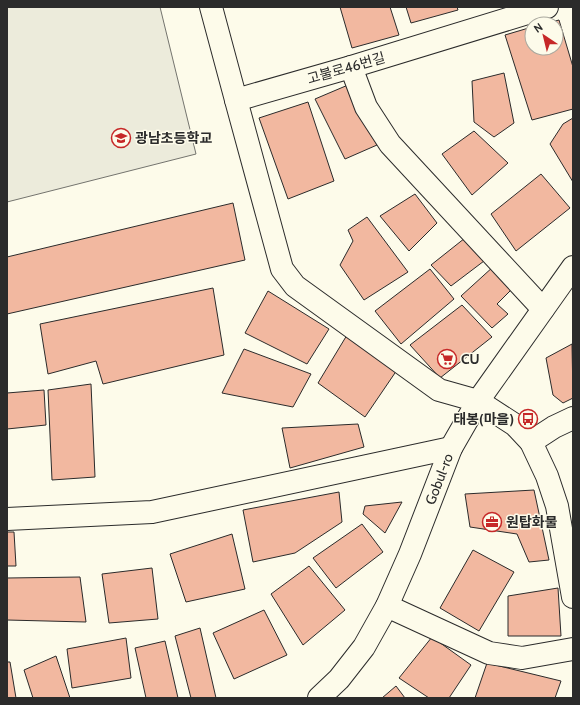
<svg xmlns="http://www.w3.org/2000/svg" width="580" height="705" font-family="Cabin,'Noto Sans KR',sans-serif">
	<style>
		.grass { fill: #ecebdb; stroke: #74746e }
		.building { fill: #f2b8a0; stroke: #2b2b2b }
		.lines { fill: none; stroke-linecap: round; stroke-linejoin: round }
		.minor-casing { stroke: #2b2b2b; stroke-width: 24 }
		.tertiary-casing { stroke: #2b2b2b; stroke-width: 24 }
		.minor { stroke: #fdfbea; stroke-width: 22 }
		.tertiary { stroke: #fdfbea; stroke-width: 22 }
		.labels { text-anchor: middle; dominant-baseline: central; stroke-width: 3; stroke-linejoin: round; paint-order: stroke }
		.street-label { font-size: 14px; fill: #2b2b2b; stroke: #fdfbea }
		.poi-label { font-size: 14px; font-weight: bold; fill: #2b2b2b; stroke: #fdfbea; text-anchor: start }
	</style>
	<rect width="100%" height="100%" fill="#fdfbea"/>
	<polygon class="grass" points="7,7 160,7 196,154 7,202"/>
	<g class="building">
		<polygon points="340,7 390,7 399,35 352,48"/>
		<polygon points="406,7 457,7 458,10 411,23"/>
		<polygon points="559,20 573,67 573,109 532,120 505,35 532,27 532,48 556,48 556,24 544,24"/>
		<polygon points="504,73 514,123 494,137 474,122 472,81"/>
		<polygon points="348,85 377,145 345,159 315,99"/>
		<polygon points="308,102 334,181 288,199 259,118"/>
		<polygon points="573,118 573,182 550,144 563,124"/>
		<polygon points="474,131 508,163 472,195 442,154"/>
		<polygon points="541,174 570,208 516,251 491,214"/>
		<polygon points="415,194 437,223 409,251 380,216"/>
		<polygon points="233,203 245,260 7,314 7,257"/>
		<polygon points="367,217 408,272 364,300 340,265 353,241 348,230"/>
		<polygon points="465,238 484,261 451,286 431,265"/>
		<polygon points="494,266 513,288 497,304 508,314 492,328 461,296"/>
		<polygon points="430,269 454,299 401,344 375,311"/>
		<polygon points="213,288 224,355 103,384 96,361 48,374 40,324"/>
		<polygon points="268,291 329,329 307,364 245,333"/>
		<polygon points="462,305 492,337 440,378 410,345"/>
		<polygon points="347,335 397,370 365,417 318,383"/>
		<polygon points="572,344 573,398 563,403 553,395 546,358"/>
		<polygon points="244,349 311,374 293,407 222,393"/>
		<polygon points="91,384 95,477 52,480 48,390"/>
		<polygon points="44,390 46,425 7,429 7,393"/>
		<polygon points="358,424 364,447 290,468 282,428"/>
		<polygon points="534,490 549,560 529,562 517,534 470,527 465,494"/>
		<polygon points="339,492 342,522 295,553 253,562 243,510"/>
		<polygon points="402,502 385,533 363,514 365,506"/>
		<polygon points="362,524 383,552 336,588 313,558"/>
		<polygon points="7,532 14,532 16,566 7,566"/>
		<polygon points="232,534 245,589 186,602 170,554"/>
		<polygon points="473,550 514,572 479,631 440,608"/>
		<polygon points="309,566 345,610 303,645 271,594"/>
		<polygon points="152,568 158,619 109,623 102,574"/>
		<polygon points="80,577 86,622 7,620 7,578"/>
		<polygon points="558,588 561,636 508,636 508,596"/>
		<polygon points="264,610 287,655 234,679 213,633"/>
		<polygon points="200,628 216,698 191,698 175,636"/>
		<polygon points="432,637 471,665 449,698 429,698 399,678"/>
		<polygon points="126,638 131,678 72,688 67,649"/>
		<polygon points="165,641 178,698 146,698 135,648"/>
		<polygon points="56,656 70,698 33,698 24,670"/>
		<polygon points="7,662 10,662 16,698 7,698"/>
		<polygon points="487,663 561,681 555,698 475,698"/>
		<polygon points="396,686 405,698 382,698"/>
	</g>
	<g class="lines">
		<g class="minor-casing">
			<g id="minor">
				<polyline points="211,7 236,100 351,67 547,7"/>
				<polyline points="351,67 366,107 390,144 543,309"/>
				<polyline points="236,100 282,269 295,286 439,390 478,401"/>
				<polyline points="7,519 152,512 451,448"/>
				<polyline points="387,606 489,653 522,658 573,649"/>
			</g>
		</g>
		<g class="tertiary-casing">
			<g id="tertiary">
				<polyline points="478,401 515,425 531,442 547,476 557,506 573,597"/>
				<polyline points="531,442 554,427 573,418"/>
				<polyline points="319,698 339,679 364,647 387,606 410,554 451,448 478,401 573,267"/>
			</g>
		</g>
		<use href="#minor" class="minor"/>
		<use href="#tertiary" class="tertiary"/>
	</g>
	<defs>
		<g id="school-ring" transform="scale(1)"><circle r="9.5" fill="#fdfbea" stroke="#c62828" stroke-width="1.5"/><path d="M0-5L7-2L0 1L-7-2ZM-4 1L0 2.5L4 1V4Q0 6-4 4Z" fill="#c62828"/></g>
		<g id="supermarket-ring" transform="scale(1)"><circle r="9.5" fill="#fdfbea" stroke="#c62828" stroke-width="1.5"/><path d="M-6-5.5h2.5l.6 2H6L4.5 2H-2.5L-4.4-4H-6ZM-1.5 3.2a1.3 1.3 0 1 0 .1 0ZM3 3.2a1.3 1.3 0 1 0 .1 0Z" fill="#c62828"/></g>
		<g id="bus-ring" transform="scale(1)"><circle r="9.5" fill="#fdfbea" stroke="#c62828" stroke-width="1.5"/><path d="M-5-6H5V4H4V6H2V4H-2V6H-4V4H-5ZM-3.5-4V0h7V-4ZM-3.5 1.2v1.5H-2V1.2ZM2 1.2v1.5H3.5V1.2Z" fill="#c62828"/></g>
		<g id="office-ring" transform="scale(1)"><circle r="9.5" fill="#fdfbea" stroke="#c62828" stroke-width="1.5"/><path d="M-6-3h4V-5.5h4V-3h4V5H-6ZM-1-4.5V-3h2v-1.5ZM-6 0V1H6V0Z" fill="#c62828"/></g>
	</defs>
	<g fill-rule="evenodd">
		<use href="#school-ring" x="121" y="138"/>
		<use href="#supermarket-ring" x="447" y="359"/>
		<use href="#bus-ring" x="528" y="419"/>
		<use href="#office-ring" x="492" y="522"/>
	</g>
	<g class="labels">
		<g class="street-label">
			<text transform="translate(346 68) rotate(-16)">고불로46번길</text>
			<text transform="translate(439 479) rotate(-69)">Gobul-ro</text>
		</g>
		<g class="poi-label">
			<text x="135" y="138">광남초등학교</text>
			<text x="461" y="359">CU</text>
			<text x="514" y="419" text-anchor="end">태봉(마을)</text>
			<text x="506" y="522">원탑화물</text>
		</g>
	</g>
	<rect width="580" height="705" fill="none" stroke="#2b2b2b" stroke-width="16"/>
	<g transform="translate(544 36) rotate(325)"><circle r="19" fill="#fdfbea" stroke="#a9a89e"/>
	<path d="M0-3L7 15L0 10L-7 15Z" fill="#c62828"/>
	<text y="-6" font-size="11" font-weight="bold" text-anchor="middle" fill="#2b2b2b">N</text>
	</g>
</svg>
